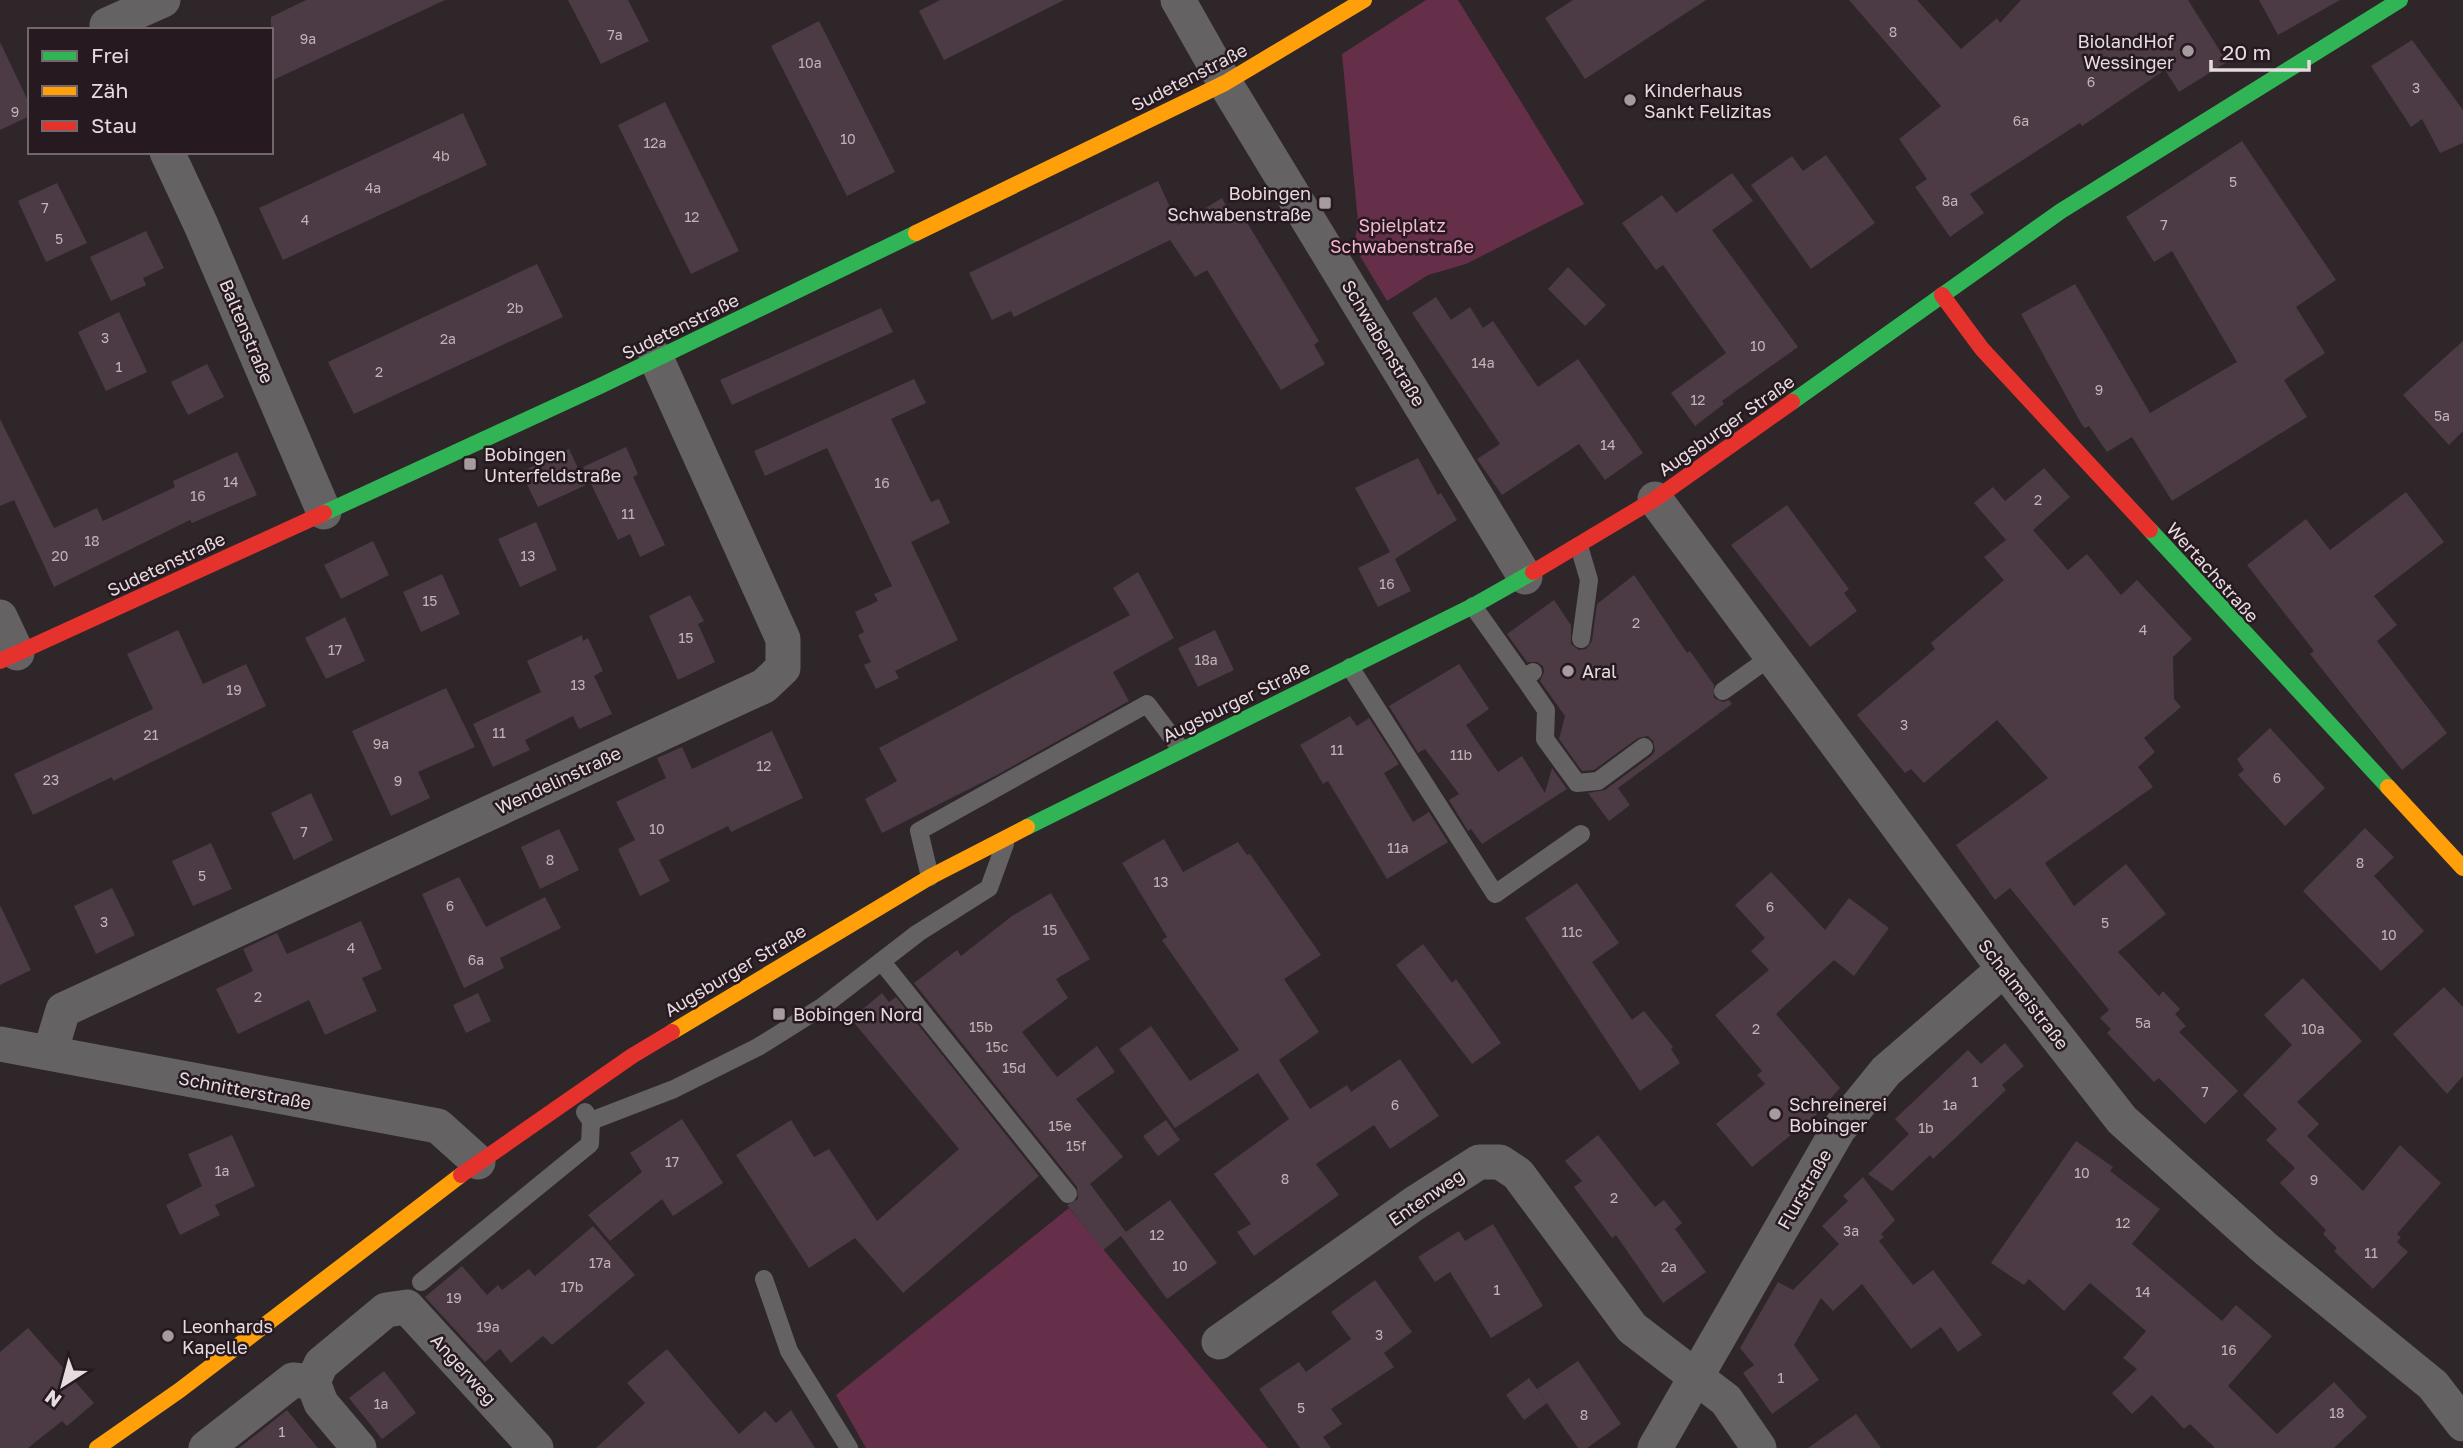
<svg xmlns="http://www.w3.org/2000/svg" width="2463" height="1448" font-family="'Golos Text',sans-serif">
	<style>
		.green { fill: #652f4a }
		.building { fill: #4c3b44 }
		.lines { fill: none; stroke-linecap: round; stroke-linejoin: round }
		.lane { stroke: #656264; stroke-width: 18 }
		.street { stroke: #656264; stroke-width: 35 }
		.fast { stroke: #30b455; stroke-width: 16 }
		.slow { stroke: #ff9f0a; stroke-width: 16 }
		.jam { stroke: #e5322d; stroke-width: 16 }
		.poi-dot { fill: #a69ca0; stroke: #26191f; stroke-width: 2.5 }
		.labels { text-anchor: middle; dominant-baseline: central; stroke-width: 5; stroke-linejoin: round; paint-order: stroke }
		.number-label { font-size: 14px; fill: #c0b4b9 }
		.poi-label { font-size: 18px; fill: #e6dce0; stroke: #26191f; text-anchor: start }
		.street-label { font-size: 18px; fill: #e6dce0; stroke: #26191f }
		.park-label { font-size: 18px; fill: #f9b7d4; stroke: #26191f }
	</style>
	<rect width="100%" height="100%" fill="#2e2629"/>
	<g class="green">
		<polygon points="1426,0 1458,0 1584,204 1466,264 1428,275 1387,301 1354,246 1358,222 1342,54"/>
		<polygon points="1069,1208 1268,1448 866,1448 836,1395"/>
	</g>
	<g class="building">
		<polygon points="306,0 445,0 271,81 271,17"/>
		<polygon points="568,0 628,0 649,41 601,64"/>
		<polygon points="940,0 1064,0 944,60 919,11"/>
		<polygon points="1573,0 1706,0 1585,79 1545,18"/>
		<polygon points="1849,0 1917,0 1961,49 1997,18 2000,23 2021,0 2188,0 2227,62 2179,92 2165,70 2082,126 2080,123 1970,194 1984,213 1950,237 1915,187 1927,179 1899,139 1941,106"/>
		<polygon points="2259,0 2340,0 2278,35"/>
		<polygon points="819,21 895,172 847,196 771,46"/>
		<polygon points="2412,40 2463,110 2463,143 2440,153 2422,119 2411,127 2371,66"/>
		<polygon points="0,42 30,105 30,116 0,130"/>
		<polygon points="665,102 739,251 691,274 618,125"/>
		<polygon points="463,113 487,165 283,260 259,208"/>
		<polygon points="2242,141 2336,280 2296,307 2325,353 2284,380 2307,417 2172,501 2132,437 2107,452 2089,426 2085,428 2082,425 2021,314 2075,284 2150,413 2237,362 2172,251 2154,262 2126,217"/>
		<polygon points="1826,155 1875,223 1811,269 1751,185 1792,156 1803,171"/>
		<polygon points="1732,173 1753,201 1712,230 1798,347 1722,401 1724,404 1695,426 1671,393 1726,353 1663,265 1656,270 1622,223 1662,195 1676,213"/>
		<polygon points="1158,181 1178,225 1222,198 1232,216 1240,211 1319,341 1314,345 1325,364 1281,390 1207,270 1195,277 1170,240 1014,317 1011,311 992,320 969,273"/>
		<polygon points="57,183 87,243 46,262 18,201"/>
		<polygon points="146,231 164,268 143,278 146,285 111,301 90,257"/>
		<polygon points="537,264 563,317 354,414 328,362"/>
		<polygon points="1568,267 1606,305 1585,326 1548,289"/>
		<polygon points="1436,297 1451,320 1470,307 1483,328 1493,321 1538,387 1578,359 1643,453 1605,480 1579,444 1502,495 1477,459 1500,444 1412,313"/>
		<polygon points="881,308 893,332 732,405 720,380"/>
		<polygon points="119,312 147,372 106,391 78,332"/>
		<polygon points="2463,341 2463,431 2449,445 2403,395"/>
		<polygon points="207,364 224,397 188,415 171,382"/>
		<polygon points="914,379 926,403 891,419 931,502 939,499 950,523 911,542 958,640 895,671 899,678 876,689 864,665 871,662 858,635 864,632 855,612 878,601 874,594 892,586 827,448 765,476 754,451"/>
		<polygon points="0,419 54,528 97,508 103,521 175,487 173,481 237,452 257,495 192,523 190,520 54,587 14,500 0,506"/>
		<polygon points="626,447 638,474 633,477 665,545 640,557 630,534 618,540 583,467"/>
		<polygon points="569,449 586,485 538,507 521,472"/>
		<polygon points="1418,458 1438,495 1441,493 1457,520 1395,559 1411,591 1378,607 1358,568 1390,552 1355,488"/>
		<polygon points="2044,468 2070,497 2033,530 2068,570 2087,554 2121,595 2137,580 2192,639 2173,657 2174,699 2181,707 2144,738 2155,752 2138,767 2153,787 2045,863 2074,906 2126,864 2166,914 2118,952 2159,996 2163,991 2180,1009 2175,1014 2186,1026 2179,1032 2238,1091 2205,1124 2159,1078 2154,1082 2107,1033 2111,1029 2100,1018 2109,1010 2010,888 1995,900 1956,845 2048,778 1997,720 1924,783 1911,769 1905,773 1857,715 1935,649 1931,643 2004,580 1984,557 2006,540 1974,503 1993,487 2005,501"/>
		<polygon points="2406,492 2444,542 2374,596 2397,625 2377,641 2447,733 2402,770 2310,654 2314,651 2247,565 2306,519 2330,550"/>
		<polygon points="1787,505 1849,589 1844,593 1857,611 1810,647 1731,545"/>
		<polygon points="536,522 557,570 520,587 498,539"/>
		<polygon points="373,541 389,575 341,599 324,565"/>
		<polygon points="1138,572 1174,638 1113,672 1129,701 995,776 882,833 865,799 897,781 879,748 1130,615 1113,588"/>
		<polygon points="442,574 460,614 421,632 403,592"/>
		<polygon points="1634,575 1687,653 1690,651 1714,685 1714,698 1723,702 1729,700 1732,704 1618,788 1630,805 1609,821 1588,793 1605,790 1651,756 1655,751 1653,741 1648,736 1638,738 1594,770 1582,771 1559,739 1565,716 1540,681 1544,672 1543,666 1537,662 1527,662 1507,634 1554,600 1571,625 1571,644 1579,650 1586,649 1592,641 1597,604"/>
		<polygon points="690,595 704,621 698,624 715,662 678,680 649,616"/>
		<polygon points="345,617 365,661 326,679 305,638"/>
		<polygon points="178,630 203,684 246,664 266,706 113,781 112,777 33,815 14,774 153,709 127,654"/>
		<polygon points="1215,630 1234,670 1198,687 1178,648"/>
		<polygon points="582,635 583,641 588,638 603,671 594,676 612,714 579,729 573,716 525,740 530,750 493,767 473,724 541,692 527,661"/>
		<polygon points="1459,664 1489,709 1466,725 1498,772 1522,756 1545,793 1552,768 1567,789 1482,844 1471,829 1468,831 1449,800 1459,794 1425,749 1418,753 1389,706"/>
		<polygon points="446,688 475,747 418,772 430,798 391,816 352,731"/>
		<polygon points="1350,716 1357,726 1369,718 1399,764 1384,773 1413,822 1429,812 1448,842 1387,879 1328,781 1323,784 1300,745"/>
		<polygon points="2270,728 2325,788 2285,826 2238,775 2244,770 2237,759"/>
		<polygon points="772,731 803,798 731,832 728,826 659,860 670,881 640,896 618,849 635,840 616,802 666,778 657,758 682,747 692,769"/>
		<polygon points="311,793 333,840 294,860 271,813"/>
		<polygon points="2365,828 2394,857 2374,876 2424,931 2381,971 2303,891"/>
		<polygon points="559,829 579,870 540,889 521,847"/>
		<polygon points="1164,839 1183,872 1238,842 1247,855 1250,854 1321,955 1284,979 1319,1032 1279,1060 1310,1109 1347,1085 1351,1092 1400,1059 1439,1116 1390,1149 1374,1125 1316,1164 1339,1195 1254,1256 1237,1232 1251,1224 1214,1174 1289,1119 1258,1073 1175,1128 1119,1049 1151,1026 1190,1081 1239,1050 1162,940 1167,937 1122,863"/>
		<polygon points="211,843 232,889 193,906 172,861"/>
		<polygon points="1771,872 1825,930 1849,898 1889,928 1854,976 1834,960 1776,1014 1840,1088 1804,1128 1803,1125 1752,1167 1716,1124 1765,1084 1757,1075 1762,1071 1715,1015 1769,970 1751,951 1765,938 1735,905"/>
		<polygon points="459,877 486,927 545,897 561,928 500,958 504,968 464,988 422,894"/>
		<polygon points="1577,883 1619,943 1592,962 1632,1020 1644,1011 1673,1047 1671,1049 1680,1063 1640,1091 1525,918"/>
		<polygon points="112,888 135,935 96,954 74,906"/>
		<polygon points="1051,893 1090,959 1056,979 1068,998 1022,1032 1057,1077 1097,1046 1115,1072 1076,1099 1123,1157 1090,1184 1126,1232 1123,1234 1170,1200 1217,1263 1167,1299 1121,1236 1103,1250 1067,1205 1078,1199 1077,1187 914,983 957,950 961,956 1012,916"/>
		<polygon points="0,905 31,970 0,985"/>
		<polygon points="361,921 382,969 362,978 377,1011 325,1035 309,1000 238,1034 216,989 253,971 243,949 277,933 287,954"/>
		<polygon points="1423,944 1452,983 1456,979 1501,1043 1472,1064 1396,965"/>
		<polygon points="2303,978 2362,1041 2297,1102 2319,1124 2307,1136 2363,1191 2400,1145 2441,1183 2397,1234 2401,1237 2397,1242 2408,1252 2373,1289 2334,1251 2337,1248 2323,1234 2326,1230 2280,1183 2295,1168 2266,1140 2277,1129 2243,1095 2292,1045 2264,1015"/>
		<polygon points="2444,987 2463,1007 2463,1076 2447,1094 2393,1034"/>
		<polygon points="478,993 491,1021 466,1033 453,1005"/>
		<polygon points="882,993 889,1002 896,997 1039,1176 903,1293 855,1238 809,1268 736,1155 791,1120 814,1157 829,1149 877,1221 959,1149 851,1019"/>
		<polygon points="2005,1043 2024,1066 2002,1085 2006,1090 1933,1159 1930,1155 1892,1191 1868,1174 1909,1134 1895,1119 1968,1050 1981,1064"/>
		<polygon points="682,1119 723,1183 673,1216 662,1199 610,1241 588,1215 642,1172 630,1153"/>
		<polygon points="1166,1120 1180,1140 1158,1156 1143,1136"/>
		<polygon points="232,1135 255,1186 215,1205 220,1215 180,1235 166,1205 202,1186 188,1154"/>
		<polygon points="1598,1135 1655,1207 1664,1200 1682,1223 1675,1229 1706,1272 1663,1303 1616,1235 1612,1238 1574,1187 1582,1181 1565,1161"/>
		<polygon points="2076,1141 2113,1167 2110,1171 2160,1209 2132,1244 2222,1321 2236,1305 2272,1336 2228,1386 2277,1434 2334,1382 2367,1417 2334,1448 2215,1448 2190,1424 2184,1429 2152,1395 2132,1414 2112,1393 2137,1369 2123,1358 2146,1331 2090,1283 2064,1311 2029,1279 2024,1285 1991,1263"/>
		<polygon points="1863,1177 1895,1220 1881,1234 1884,1237 1879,1241 1913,1285 1933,1270 1982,1335 1958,1352 1941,1327 1911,1349 1862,1284 1833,1311 1821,1298 1794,1345 1819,1380 1772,1414 1743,1373 1754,1365 1740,1348 1778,1282 1793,1290 1839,1244 1822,1226 1848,1201 1843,1196"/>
		<polygon points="1493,1224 1543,1306 1491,1338 1450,1272 1435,1282 1418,1257 1459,1231 1465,1241"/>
		<polygon points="593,1226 635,1275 552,1345 543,1336 511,1363 500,1349 485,1362 425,1297 462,1266 487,1295 498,1285 502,1290 529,1269 535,1276"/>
		<polygon points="1375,1280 1412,1332 1384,1353 1394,1367 1331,1409 1342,1424 1323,1437 1331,1448 1300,1448 1259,1389 1299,1362 1306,1372 1351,1339 1331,1312"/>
		<polygon points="28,1328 94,1403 67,1426 62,1421 28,1448 0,1448 0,1352"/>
		<polygon points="667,1349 739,1434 765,1411 776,1423 791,1410 815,1448 596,1448 645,1403 627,1383"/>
		<polygon points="1578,1361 1621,1424 1587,1448 1578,1448 1537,1389"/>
		<polygon points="384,1371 416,1413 382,1439 349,1398"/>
		<polygon points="1529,1378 1547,1403 1524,1420 1506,1395"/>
		<polygon points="287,1410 318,1448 239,1448"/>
		<polygon points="1856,1414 1881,1448 1808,1448"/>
	</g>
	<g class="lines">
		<g class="lane">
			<polyline points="1579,546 1589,580 1581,639"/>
			<polyline points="1473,606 1524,678 1533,672"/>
			<polyline points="1350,667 1495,894 1581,834"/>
			<polyline points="1524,678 1546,710 1545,739 1577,783 1598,781 1644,747"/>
			<polyline points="1723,691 1772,656"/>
			<polyline points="930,877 919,831 1147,704 1181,749"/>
			<polyline points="882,962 1068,1194"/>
			<polyline points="591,1121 674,1089 758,1047 822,1007 918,933 989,888 1005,844"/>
			<polyline points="764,1279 789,1351 849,1448"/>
			<polyline points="421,1282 590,1144 591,1121 585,1112"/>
		</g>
		<g class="street">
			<polyline points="1178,0 1225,83 1525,577"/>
			<polyline points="107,25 163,0"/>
			<polyline points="167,152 201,225 324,512"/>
			<polyline points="1655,499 2004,969 2122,1120 2266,1249 2433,1385 2463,1424"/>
			<polyline points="0,617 17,653"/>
			<polyline points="0,1044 438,1126 478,1162"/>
			<polyline points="50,1053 63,1010 764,686 783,668 783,639 656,358"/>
			<polyline points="1219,1342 1415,1203 1479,1162 1500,1162 1518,1174 1632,1328 1726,1400 1759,1448"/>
			<polyline points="206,1448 293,1380 313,1382"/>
			<polyline points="359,1448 321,1403 313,1382 321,1364 386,1310 407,1307 536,1448"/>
			<polyline points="1655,1448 1838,1130 1886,1071 2004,969"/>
		</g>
		<g class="fast">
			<polyline points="1792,402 2061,211 2400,0"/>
			<polyline points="324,513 600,386 916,233"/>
			<polyline points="2150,530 2388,787"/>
			<polyline points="1027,827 1473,606 1533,572"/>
		</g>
		<g class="slow">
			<polyline points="916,233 1225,83 1364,0"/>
			<polyline points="2388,787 2463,868"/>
			<polyline points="672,1032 930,877 1027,827"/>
			<polyline points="97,1448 180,1390 461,1175"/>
		</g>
		<g class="jam">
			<polyline points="1942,295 1982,349 2150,530"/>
			<polyline points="1533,572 1655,499 1792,402"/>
			<polyline points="0,661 324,513"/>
			<polyline points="461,1175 632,1056 672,1032"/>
		</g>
	</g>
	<g class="poi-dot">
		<circle cx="2188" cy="51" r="7"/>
		<circle cx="1630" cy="100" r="7"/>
		<rect x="1318" y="196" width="14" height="14" rx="3.5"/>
		<rect x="463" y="457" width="14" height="14" rx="3.5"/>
		<circle cx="1568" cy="671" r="7"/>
		<rect x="772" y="1007" width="14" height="14" rx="3.5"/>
		<circle cx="1775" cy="1114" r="7"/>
		<circle cx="168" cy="1336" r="7"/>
	</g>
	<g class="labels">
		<g class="number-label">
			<text x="1893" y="31">8</text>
			<text x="615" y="34">7a</text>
			<text x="308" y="38">9a</text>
			<text x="810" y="62">10a</text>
			<text x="2091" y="81">6</text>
			<text x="2416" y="87">3</text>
			<text x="15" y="111">9</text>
			<text x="2021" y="120">6a</text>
			<text x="848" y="138">10</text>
			<text x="655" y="142">12a</text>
			<text x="441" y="155">4b</text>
			<text x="2233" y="181">5</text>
			<text x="373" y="187">4a</text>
			<text x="1950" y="200">8a</text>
			<text x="45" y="207">7</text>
			<text x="692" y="216">12</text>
			<text x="305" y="219">4</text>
			<text x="2164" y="224">7</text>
			<text x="59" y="238">5</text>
			<text x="515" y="307">2b</text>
			<text x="105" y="337">3</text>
			<text x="448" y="338">2a</text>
			<text x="1758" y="345">10</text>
			<text x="1483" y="362">14a</text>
			<text x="119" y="366">1</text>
			<text x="379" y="371">2</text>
			<text x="2099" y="389">9</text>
			<text x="1698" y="399">12</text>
			<text x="2442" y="415">5a</text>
			<text x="1608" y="444">14</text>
			<text x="231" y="481">14</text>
			<text x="882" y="482">16</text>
			<text x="198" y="495">16</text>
			<text x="2038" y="499">2</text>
			<text x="628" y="513">11</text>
			<text x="92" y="540">18</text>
			<text x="60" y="555">20</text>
			<text x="528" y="555">13</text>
			<text x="1387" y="583">16</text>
			<text x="430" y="600">15</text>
			<text x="1636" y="622">2</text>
			<text x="2143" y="629">4</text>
			<text x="686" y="637">15</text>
			<text x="335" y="649">17</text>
			<text x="1206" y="659">18a</text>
			<text x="578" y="684">13</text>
			<text x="234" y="689">19</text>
			<text x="1904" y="724">3</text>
			<text x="499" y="732">11</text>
			<text x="151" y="734">21</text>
			<text x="381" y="743">9a</text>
			<text x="1337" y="749">11</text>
			<text x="1461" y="754">11b</text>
			<text x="764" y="765">12</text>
			<text x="2277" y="777">6</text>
			<text x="51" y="779">23</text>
			<text x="398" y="780">9</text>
			<text x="657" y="828">10</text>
			<text x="304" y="831">7</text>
			<text x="1398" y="847">11a</text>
			<text x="550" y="859">8</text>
			<text x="2360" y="862">8</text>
			<text x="202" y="875">5</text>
			<text x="1161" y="881">13</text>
			<text x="450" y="905">6</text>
			<text x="1770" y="906">6</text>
			<text x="104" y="921">3</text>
			<text x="2105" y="922">5</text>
			<text x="1050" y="929">15</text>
			<text x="1572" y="931">11c</text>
			<text x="2389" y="934">10</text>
			<text x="351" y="947">4</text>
			<text x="476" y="959">6a</text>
			<text x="258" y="996">2</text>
			<text x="2143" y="1022">5a</text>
			<text x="981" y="1026">15b</text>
			<text x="1756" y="1028">2</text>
			<text x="2313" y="1028">10a</text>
			<text x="997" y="1046">15c</text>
			<text x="1014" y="1067">15d</text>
			<text x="1975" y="1081">1</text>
			<text x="2205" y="1091">7</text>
			<text x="1395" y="1104">6</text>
			<text x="1950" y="1104">1a</text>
			<text x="1060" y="1125">15e</text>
			<text x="1926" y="1127">1b</text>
			<text x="1076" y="1145">15f</text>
			<text x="672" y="1161">17</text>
			<text x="222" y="1170">1a</text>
			<text x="2082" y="1172">10</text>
			<text x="1285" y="1178">8</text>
			<text x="2314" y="1179">9</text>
			<text x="1614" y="1197">2</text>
			<text x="2123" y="1222">12</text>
			<text x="1851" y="1230">3a</text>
			<text x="1157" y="1234">12</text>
			<text x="2371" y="1252">11</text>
			<text x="600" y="1262">17a</text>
			<text x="1180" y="1265">10</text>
			<text x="1669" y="1266">2a</text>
			<text x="572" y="1286">17b</text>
			<text x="1497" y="1289">1</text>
			<text x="2143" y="1291">14</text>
			<text x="454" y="1297">19</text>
			<text x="488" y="1326">19a</text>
			<text x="1379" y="1334">3</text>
			<text x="2229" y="1349">16</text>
			<text x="1781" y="1377">1</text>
			<text x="381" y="1403">1a</text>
			<text x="1301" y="1407">5</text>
			<text x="2337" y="1412">18</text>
			<text x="1584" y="1414">8</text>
			<text x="282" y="1431">1</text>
		</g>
		<g class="poi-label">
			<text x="2174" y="41" text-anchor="end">BiolandHof<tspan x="2174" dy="21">Wessinger</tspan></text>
			<text x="1644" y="90">Kinderhaus<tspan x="1644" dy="21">Sankt Felizitas</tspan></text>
			<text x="1311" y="193" text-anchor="end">Bobingen<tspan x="1311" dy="21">Schwabenstraße</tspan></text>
			<text x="484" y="454">Bobingen<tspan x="484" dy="21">Unterfeldstraße</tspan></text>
			<text x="1582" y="671">Aral</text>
			<text x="793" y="1014">Bobingen Nord</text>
			<text x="1789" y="1104">Schreinerei<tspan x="1789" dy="21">Bobinger</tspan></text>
			<text x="182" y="1326">Leonhards<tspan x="182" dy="21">Kapelle</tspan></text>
		</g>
		<g class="street-label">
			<text transform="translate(1189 77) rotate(-27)">Sudetenstraße</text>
			<text transform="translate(680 326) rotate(-26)">Sudetenstraße</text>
			<text transform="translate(247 331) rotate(67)">Baltenstraße</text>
			<text transform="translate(1384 343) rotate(59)">Schwabenstraße</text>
			<text transform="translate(1726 425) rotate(-35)">Augsburger Straße</text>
			<text transform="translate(166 564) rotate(-25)">Sudetenstraße</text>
			<text transform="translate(2213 572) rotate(48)">Wertachstraße</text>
			<text transform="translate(1236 701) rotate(-26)">Augsburger Straße</text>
			<text transform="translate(558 780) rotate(-25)">Wendelinstraße</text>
			<text transform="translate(735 970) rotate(-31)">Augsburger Straße</text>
			<text transform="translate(2024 994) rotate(52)">Schalmeistraße</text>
			<text transform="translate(245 1090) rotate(11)">Schnitterstraße</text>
			<text transform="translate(1804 1189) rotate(-60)">Flurstraße</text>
			<text transform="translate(1426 1197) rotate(-34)">Entenweg</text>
			<text transform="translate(464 1369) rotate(48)">Angerweg</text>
		</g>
		<g class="park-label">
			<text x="1402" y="225">Spielplatz<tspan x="1402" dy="21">Schwabenstraße</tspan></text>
		</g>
	</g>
	<rect x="28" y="28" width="245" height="126" fill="#26191f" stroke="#73676c" stroke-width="2"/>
	<rect x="42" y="51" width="35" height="10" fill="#30b455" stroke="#73676c" stroke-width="2"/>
	<text x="91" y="63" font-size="21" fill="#e6dce0">Frei</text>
	<rect x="42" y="86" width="35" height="10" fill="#ff9f0a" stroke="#73676c" stroke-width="2"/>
	<text x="91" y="98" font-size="21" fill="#e6dce0">Zäh</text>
	<rect x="42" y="121" width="35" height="10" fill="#e5322d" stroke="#73676c" stroke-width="2"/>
	<text x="91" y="133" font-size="21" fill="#e6dce0">Stau</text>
	<g transform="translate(63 1385) rotate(216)" stroke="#26191f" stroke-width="5" paint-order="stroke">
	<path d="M0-5L12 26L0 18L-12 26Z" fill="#e6dce0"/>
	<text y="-10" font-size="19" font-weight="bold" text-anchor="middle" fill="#e6dce0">N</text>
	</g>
	<path d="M2211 60v10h98v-10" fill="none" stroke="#e6dce0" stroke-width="3.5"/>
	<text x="2222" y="60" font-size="21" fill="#e6dce0" stroke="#26191f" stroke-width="5" paint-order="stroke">20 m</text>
</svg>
